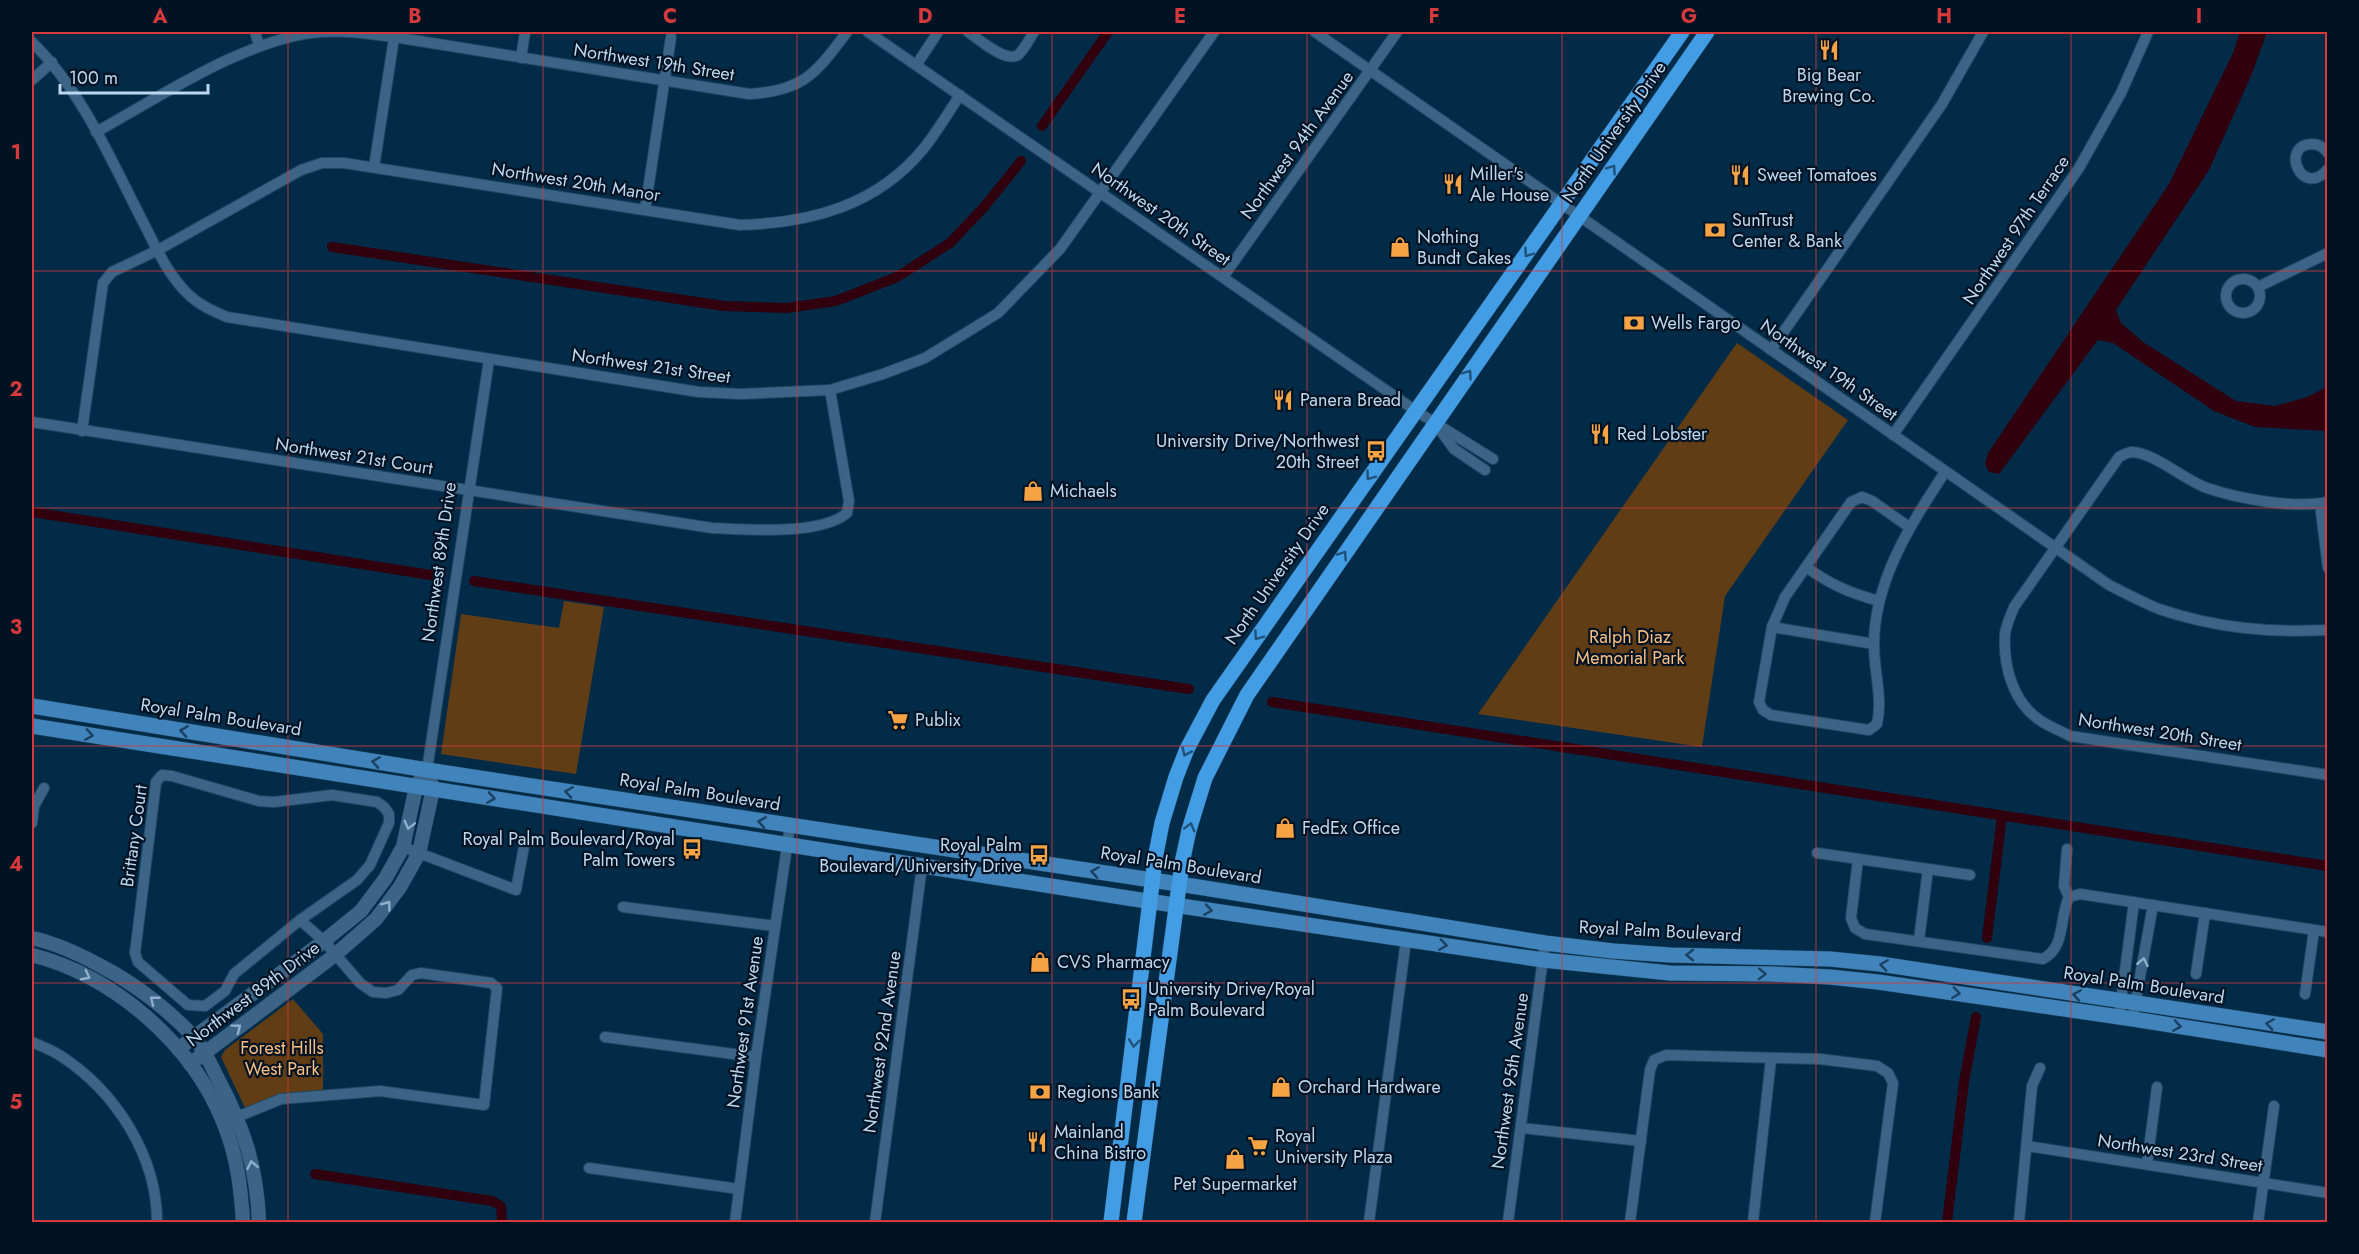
<svg xmlns="http://www.w3.org/2000/svg" width="2359" height="1254" font-family="Jost,sans-serif">
	<style>
		.green { fill: #613d15 }
		.water { fill: #30000f }
		.lines { fill: none; stroke-linecap: round; stroke-linejoin: round }
		.canal { stroke: #30000f; stroke-width: 10 }
		.minor-casing { stroke: #204763; stroke-width: 12 }
		.tertiary-casing { stroke: #204763; stroke-width: 15 }
		.secondary-casing { stroke: #204763; stroke-width: 16 }
		.primary-casing { stroke: #204763; stroke-width: 16 }
		.minor { stroke: #3b6487; stroke-width: 10 }
		.tertiary { stroke: #3b6487; stroke-width: 14 }
		.secondary { stroke: #4184bc; stroke-width: 15 }
		.primary { stroke: #439de5; stroke-width: 15 }
		.oneway { stroke: #1f517a }
		.oneway2 { stroke: #1b4060 }
		.oneway3 { stroke: #90afca }
		.grid { fill: none; stroke: #d43a3c; stroke-width: 1.5; stroke-opacity: 0.55 }
		.labels { text-anchor: middle; dominant-baseline: central; stroke-width: 4.5; stroke-linejoin: round; paint-order: stroke }
		.street-label { font-size: 18px; fill: #bdd7ee; stroke: #011323 }
		.poi-label { font-size: 18px; fill: #bdd7ee; stroke: #011323; text-anchor: start }
		.park-label { font-size: 18px; fill: #fbbe80; stroke: #011323 }
		.neatline { fill: none; stroke: #d43a3c; stroke-width: 2 }
		.grid-label { font-size: 20px; text-anchor: middle; font-weight: bold; fill: #d43a3c }
	</style>
	<rect width="100%" height="100%" fill="#022b48"/>
	<g class="green">
		<polygon points="1737,343 1848,420 1725,596 1702,747 1478,714"/>
		<polygon points="564,601 604,607 576,774 441,754 461,614 559,628"/>
		<polygon points="293,999 323,1034 323,1094 247,1112 221,1057 225,1050"/>
	</g>
	<polygon class="water" points="2240,32 2267,32 2251,76 2209,170 2116,310 2121,323 2143,342 2236,401 2275,406 2307,397 2327,387 2327,431 2255,427 2214,411 2113,343 2098,340 1999,474 1989,472 1985,464 1988,453 2169,184 2233,53"/>
	<g class="lines">
		<g class="canal">
			<polyline points="1042,126 1108,32"/>
			<polyline points="332,247 724,306 787,308 836,301 897,277 950,243 985,206 1021,161"/>
			<polyline points="32,512 437,576"/>
			<polyline points="474,581 1189,689"/>
			<polyline points="1272,702 2328,866"/>
			<polyline points="1987,938 2002,816"/>
			<polyline points="315,1174 492,1201 501,1206 502,1222"/>
			<polyline points="1947,1222 1964,1082 1976,1017"/>
		</g>
		<g class="minor-casing">
			<g id="minor">
				<polyline points="255,32 259,45"/>
				<polyline points="868,32 1416,411 1493,459"/>
				<path d="M968 32C979 39 1005 63 1018 55 1024 50 1030 38 1034 32"/>
				<path d="M1315 32 2109 585C2125 593 2142 602 2159 609 2215 628 2269 633 2328 630"/>
				<path d="M32 42C82 91 110 158 142 220 155 245 167 274 188 294 199 305 213 311 227 317L699 392 741 394 830 390 883 374 925 358 998 313 1060 249 1214 32"/>
				<polyline points="521,58 525,32"/>
				<polyline points="917,64 938,32"/>
				<polyline points="32,80 52,62"/>
				<path d="M96 132C160 97 248 37 321 32 346 30 370 34 394 37L749 94C804 91 816 73 847 32"/>
				<path d="M2328 153C2323 147 2319 144 2312 144 2279 145 2302 200 2328 169"/>
				<polyline points="374,167 395,32"/>
				<polyline points="645,210 671,37"/>
				<polyline points="1223,277 1397,32"/>
				<circle cx="2243" cy="296" r="17"/>
				<polyline points="2258,287 2328,253"/>
				<polyline points="1771,350 1942,104 1983,32"/>
				<path d="M32 422 712 528C747 529 820 536 847 513L849 501 830 390"/>
				<polyline points="1438,427 1454,449 1485,470"/>
				<path d="M82 431 103 283 112 272 158 250 301 170 322 163H344L740 225C810 223 877 206 924 148 937 132 948 113 960 95"/>
				<polyline points="1893,435 2079,168 2121,93 2148,32"/>
				<path d="M2328 502C2294 509 2240 499 2207 488 2184 480 2155 453 2132 452 2128 452 2123 455 2119 457L2014 607C2011 615 2006 625 2005 634 2003 666 2013 703 2041 721 2050 727 2061 731 2070 736L2328 775"/>
				<polyline points="2320,504 2328,568"/>
				<path d="M1909 527 1872 501 1862 497 1851 502 1785 597 1772 627 1759 702 1763 710 1771 715 1869 730 1877 724C1883 698 1874 672 1874 645 1874 580 1911 524 1945 472"/>
				<path d="M1806 567C1831 585 1850 593 1879 601"/>
				<polyline points="1772,627 1874,644"/>
				<polyline points="427,770 489,360"/>
				<polyline points="32,823 34,806 44,788"/>
				<polyline points="403,847 516,890 525,841"/>
				<polyline points="1817,853 1970,875"/>
				<path d="M1858 859 1851 918 1855 928 1865 934 2043 959C2066 947 2059 918 2069 897L2064 886 2067 849"/>
				<polyline points="2069,897 2080,894 2328,932"/>
				<polyline points="623,907 775,926"/>
				<polyline points="1919,940 1928,869"/>
				<polyline points="2196,974 2205,913"/>
				<polyline points="2305,994 2314,930"/>
				<polyline points="2134,1010 2153,905"/>
				<polyline points="2119,1017 2134,902"/>
				<polyline points="605,1037 756,1057"/>
				<path d="M32 1042C41 1046 52 1050 61 1056 116 1092 157 1156 157 1222"/>
				<polyline points="232,1119 281,1099 380,1091 484,1105 497,988 491,983 421,973 412,975 398,990 386,993 373,992 360,983 324,941 300,920 357,880 370,865 389,823 389,814 384,807 377,802 332,795 274,802 259,801 172,776 162,775 156,782 135,953 138,962 188,1005 205,1006 225,991 234,974 300,920"/>
				<polyline points="1521,1128 1641,1141"/>
				<polyline points="2027,1146 2328,1193"/>
				<polyline points="2147,1164 2157,1087"/>
				<polyline points="589,1168 739,1189"/>
				<polyline points="735,1222 756,1057 790,826"/>
				<polyline points="875,1222 922,866"/>
				<polyline points="1369,1222 1406,940"/>
				<polyline points="1508,1222 1545,943"/>
				<polyline points="1630,1222 1650,1070 1654,1060 1666,1055 1820,1059 1877,1066 1888,1073 1893,1083 1875,1222"/>
				<polyline points="1753,1222 1771,1059"/>
				<polyline points="2019,1222 2032,1086 2040,1068"/>
				<polyline points="2258,1222 2274,1106"/>
			</g>
		</g>
		<g class="tertiary-casing">
			<g id="tertiary">
				<path d="M32 938C55 943 77 953 99 965 134 983 165 1007 193 1036 204 1049 211 1065 218 1079 244 1128 257 1167 259 1222"/>
				<path d="M32 955C114 976 193 1044 224 1124 237 1156 241 1188 243 1222"/>
				<polyline points="178,1049 324,941 361,911 385,879 403,847 416,787 422,777"/>
				<polyline points="190,1064 335,955 376,919 400,887 419,853 433,789 427,770"/>
			</g>
		</g>
		<g class="secondary-casing">
			<g id="secondary">
				<polyline points="32,706 427,770 1198,887 1545,943 1613,951 1670,955 1830,959 1880,964 2328,1032"/>
				<polyline points="32,726 1134,899 1543,960 1670,973 1771,974 1830,977 1878,982 2133,1019 2328,1050"/>
			</g>
		</g>
		<g class="primary-casing">
			<g id="primary">
				<polyline points="1111,1222 1155,859 1162,823 1176,777 1187,749 1213,700 1682,32"/>
				<polyline points="1134,1222 1182,863 1189,830 1205,778 1247,695 1707,32"/>
			</g>
		</g>
		<use href="#minor" class="minor"/>
		<use href="#tertiary" class="tertiary"/>
		<use href="#secondary" class="secondary"/>
		<use href="#primary" class="primary"/>
	</g>
	<defs><path id="oneway-chevron" d="M-2-3.5L2.5 0L-2 3.5" fill="none" stroke-width="1.6" stroke-linecap="round" stroke-linejoin="round" transform="scale(1.5)"/></defs>
	<g class="oneway">
		<use href="#oneway-chevron" transform="translate(1612 169) rotate(-55)"/>
		<use href="#oneway-chevron" transform="translate(1528 253) rotate(125)"/>
		<use href="#oneway-chevron" transform="translate(1468 374) rotate(-55)"/>
		<use href="#oneway-chevron" transform="translate(1370 476) rotate(126)"/>
		<use href="#oneway-chevron" transform="translate(1343 555) rotate(-56)"/>
		<use href="#oneway-chevron" transform="translate(1258 636) rotate(125)"/>
		<use href="#oneway-chevron" transform="translate(1186 752) rotate(114)"/>
		<use href="#oneway-chevron" transform="translate(1190 827) rotate(-75)"/>
		<use href="#oneway-chevron" transform="translate(1134 1043) rotate(97)"/>
	</g>
	<g class="oneway2">
		<use href="#oneway-chevron" transform="translate(184 731) rotate(-171)"/>
		<use href="#oneway-chevron" transform="translate(89 735) rotate(9)"/>
		<use href="#oneway-chevron" transform="translate(376 762) rotate(-171)"/>
		<use href="#oneway-chevron" transform="translate(569 792) rotate(-171)"/>
		<use href="#oneway-chevron" transform="translate(491 798) rotate(9)"/>
		<use href="#oneway-chevron" transform="translate(762 822) rotate(-171)"/>
		<use href="#oneway-chevron" transform="translate(1095 872) rotate(-171)"/>
		<use href="#oneway-chevron" transform="translate(1208 910) rotate(9)"/>
		<use href="#oneway-chevron" transform="translate(1443 945) rotate(8)"/>
		<use href="#oneway-chevron" transform="translate(1690 955) rotate(-179)"/>
		<use href="#oneway-chevron" transform="translate(1884 965) rotate(-172)"/>
		<use href="#oneway-chevron" transform="translate(1762 974) rotate(2)"/>
		<use href="#oneway-chevron" transform="translate(1956 993) rotate(8)"/>
		<use href="#oneway-chevron" transform="translate(2077 995) rotate(-171)"/>
		<use href="#oneway-chevron" transform="translate(2270 1024) rotate(-172)"/>
		<use href="#oneway-chevron" transform="translate(2177 1026) rotate(9)"/>
	</g>
	<g class="oneway3">
		<use href="#oneway-chevron" transform="translate(409 825) rotate(104)"/>
		<use href="#oneway-chevron" transform="translate(387 905) rotate(-53)"/>
		<use href="#oneway-chevron" transform="translate(2143 962) rotate(-79)"/>
		<use href="#oneway-chevron" transform="translate(86 976) rotate(28)"/>
		<use href="#oneway-chevron" transform="translate(154 1000) rotate(-142)"/>
		<use href="#oneway-chevron" transform="translate(237 1028) rotate(-37)"/>
		<use href="#oneway-chevron" transform="translate(252 1165) rotate(-101)"/>
	</g>
	<path class="grid" d="M288 32V1222M543 32V1222M797 32V1222M1052 32V1222M1307 32V1222M1562 32V1222M1816 32V1222M2071 32V1222M32 271H2328M32 508H2328M32 746H2328M32 983H2328"/>
	<defs>
		<g id="restaurant-bare" transform="scale(1.62)"><path d="M-5-6h1v4h1v-4h1v4h1v-4h1v5L-1.5 .5V6h-2V.5L-5-1ZM5-6V6H3V1.5H1.5Q1.5-4 5-6Z" fill="#f5a345" stroke="#011323" stroke-width="2.5" paint-order="stroke"/></g>
		<g id="bank-bare" transform="scale(1.62)"><path d="M-6-4H6V4H-6ZM0-2.3a2.3 2.3 0 1 0 0 4.6a2.3 2.3 0 1 0 0-4.6Z" fill="#f5a345" stroke="#011323" stroke-width="2.5" paint-order="stroke"/></g>
		<g id="shop-bare" transform="scale(1.62)"><path d="M-5-2.5h2.3a2.7 3.5 0 0 1 5.4 0H5L5.5 6h-11ZM-1.5-2.5h3a1.5 2.3 0 0 0-3 0Z" fill="#f5a345" stroke="#011323" stroke-width="2.5" paint-order="stroke"/></g>
		<g id="bus-bare" transform="scale(1.62)"><path d="M-5-6H5V4H4V6H2V4H-2V6H-4V4H-5ZM-3.5-4V0h7V-4ZM-3.5 1.2v1.5H-2V1.2ZM2 1.2v1.5H3.5V1.2Z" fill="#f5a345" stroke="#011323" stroke-width="2.5" paint-order="stroke"/></g>
		<g id="supermarket-bare" transform="scale(1.62)"><path d="M-6-5.5h2.5l.6 2H6L4.5 2H-2.5L-4.4-4H-6ZM-1.5 3.2a1.3 1.3 0 1 0 .1 0ZM3 3.2a1.3 1.3 0 1 0 .1 0Z" fill="#f5a345" stroke="#011323" stroke-width="2.5" paint-order="stroke"/></g>
	</defs>
	<g fill-rule="evenodd">
		<use href="#restaurant-bare" x="1829" y="50"/>
		<use href="#restaurant-bare" x="1740" y="175"/>
		<use href="#restaurant-bare" x="1453" y="184"/>
		<use href="#bank-bare" x="1715" y="230"/>
		<use href="#shop-bare" x="1400" y="247"/>
		<use href="#bank-bare" x="1634" y="323"/>
		<use href="#restaurant-bare" x="1283" y="400"/>
		<use href="#restaurant-bare" x="1600" y="434"/>
		<use href="#bus-bare" x="1376" y="451"/>
		<use href="#shop-bare" x="1033" y="491"/>
		<use href="#supermarket-bare" x="898" y="720"/>
		<use href="#shop-bare" x="1285" y="828"/>
		<use href="#bus-bare" x="692" y="849"/>
		<use href="#bus-bare" x="1039" y="855"/>
		<use href="#shop-bare" x="1040" y="962"/>
		<use href="#bus-bare" x="1131" y="999"/>
		<use href="#shop-bare" x="1281" y="1087"/>
		<use href="#bank-bare" x="1040" y="1092"/>
		<use href="#restaurant-bare" x="1037" y="1142"/>
		<use href="#supermarket-bare" x="1258" y="1146"/>
		<use href="#shop-bare" x="1235" y="1159"/>
	</g>
	<g class="labels">
		<g class="street-label">
			<text transform="translate(654 62) rotate(9)">Northwest 19th Street</text>
			<text transform="translate(1614 132) rotate(-55)">North University Drive</text>
			<text transform="translate(1297 145) rotate(-54)">Northwest 94th Avenue</text>
			<text transform="translate(576 182) rotate(9)">Northwest 20th Manor</text>
			<text transform="translate(1161 214) rotate(35)">Northwest 20th Street</text>
			<text transform="translate(2016 230) rotate(-56)">Northwest 97th Terrace</text>
			<text transform="translate(651 366) rotate(8)">Northwest 21st Street</text>
			<text transform="translate(1829 370) rotate(35)">Northwest 19th Street</text>
			<text transform="translate(354 456) rotate(9)">Northwest 21st Court</text>
			<text transform="translate(439 562) rotate(-82)">Northwest 89th Drive</text>
			<text transform="translate(1277 574) rotate(-55)">North University Drive</text>
			<text transform="translate(221 717) rotate(9)">Royal Palm Boulevard</text>
			<text transform="translate(2160 732) rotate(9)">Northwest 20th Street</text>
			<text transform="translate(700 792) rotate(9)">Royal Palm Boulevard</text>
			<text transform="translate(134 836) rotate(-82)">Brittany Court</text>
			<text transform="translate(1181 865) rotate(9)">Royal Palm Boulevard</text>
			<text transform="translate(1660 931) rotate(3)">Royal Palm Boulevard</text>
			<text transform="translate(2144 985) rotate(9)">Royal Palm Boulevard</text>
			<text transform="translate(253 994) rotate(-37)">Northwest 89th Drive</text>
			<text transform="translate(745 1022) rotate(-82)">Northwest 91st Avenue</text>
			<text transform="translate(882 1042) rotate(-82)">Northwest 92nd Avenue</text>
			<text transform="translate(1510 1081) rotate(-82)">Northwest 95th Avenue</text>
			<text transform="translate(2180 1153) rotate(9)">Northwest 23rd Street</text>
		</g>
		<g class="poi-label">
			<text x="1829" y="75" text-anchor="middle">Big Bear<tspan x="1829" dy="21">Brewing Co.</tspan></text>
			<text x="1470" y="174">Miller's<tspan x="1470" dy="21">Ale House</tspan></text>
			<text x="1757" y="175">Sweet Tomatoes</text>
			<text x="1732" y="220">SunTrust<tspan x="1732" dy="21">Center &amp; Bank</tspan></text>
			<text x="1417" y="237">Nothing<tspan x="1417" dy="21">Bundt Cakes</tspan></text>
			<text x="1651" y="323">Wells Fargo</text>
			<text x="1300" y="400">Panera Bread</text>
			<text x="1617" y="434">Red Lobster</text>
			<text x="1359" y="441" text-anchor="end">University Drive/Northwest<tspan x="1359" dy="21">20th Street</tspan></text>
			<text x="1050" y="491">Michaels</text>
			<text x="915" y="720">Publix</text>
			<text x="1302" y="828">FedEx Office</text>
			<text x="675" y="839" text-anchor="end">Royal Palm Boulevard/Royal<tspan x="675" dy="21">Palm Towers</tspan></text>
			<text x="1022" y="845" text-anchor="end">Royal Palm<tspan x="1022" dy="21">Boulevard/University Drive</tspan></text>
			<text x="1057" y="962">CVS Pharmacy</text>
			<text x="1148" y="989">University Drive/Royal<tspan x="1148" dy="21">Palm Boulevard</tspan></text>
			<text x="1298" y="1087">Orchard Hardware</text>
			<text x="1057" y="1092">Regions Bank</text>
			<text x="1054" y="1132">Mainland<tspan x="1054" dy="21">China Bistro</tspan></text>
			<text x="1275" y="1136">Royal<tspan x="1275" dy="21">University Plaza</tspan></text>
			<text x="1235" y="1184" text-anchor="middle">Pet Supermarket</text>
		</g>
		<g class="park-label">
			<text x="1630" y="637">Ralph Diaz<tspan x="1630" dy="21">Memorial Park</tspan></text>
			<text x="282" y="1048">Forest Hills<tspan x="282" dy="21">West Park</tspan></text>
		</g>
	</g>
	<rect width="2359" height="1254" fill="none" stroke="#011323" stroke-width="66"/>
	<path d="M60 84v9h148v-9" fill="none" stroke="#bdd7ee" stroke-width="3"/>
	<text x="69" y="84" font-size="18" fill="#bdd7ee" stroke="#011323" stroke-width="4.5" paint-order="stroke">100 m</text>
	<rect x="33" y="33" width="2293" height="1188" class="neatline"/>
	<g class="grid-label">
		<text x="160" y="23">A</text>
		<text x="415" y="23">B</text>
		<text x="670" y="23">C</text>
		<text x="925" y="23">D</text>
		<text x="1180" y="23">E</text>
		<text x="1434" y="23">F</text>
		<text x="1689" y="23">G</text>
		<text x="1944" y="23">H</text>
		<text x="2199" y="23">I</text>
		<text x="16" y="159">1</text>
		<text x="16" y="396">2</text>
		<text x="16" y="634">3</text>
		<text x="16" y="871">4</text>
		<text x="16" y="1109">5</text>
	</g>
</svg>
